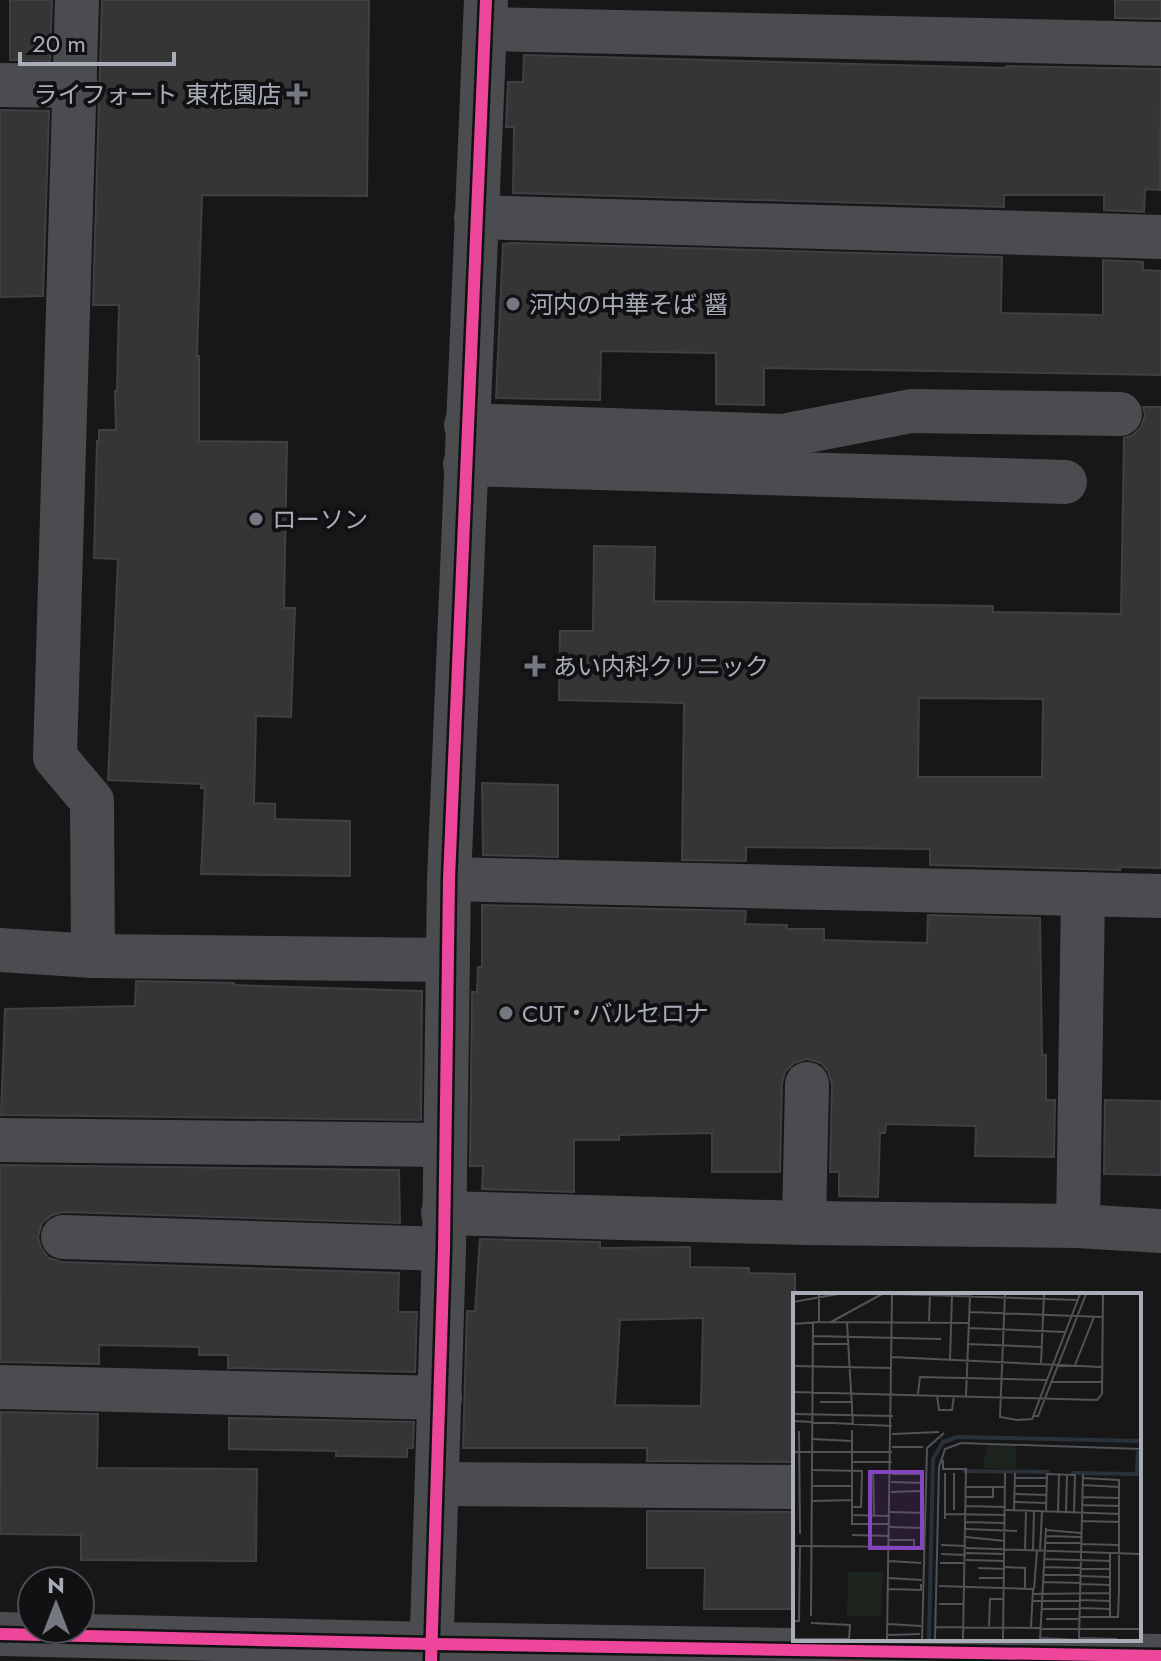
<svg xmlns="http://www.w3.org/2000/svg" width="1161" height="1661" font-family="Jost,'Noto Sans JP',sans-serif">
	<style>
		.building { fill: #353536; stroke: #3f4043; stroke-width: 2; fill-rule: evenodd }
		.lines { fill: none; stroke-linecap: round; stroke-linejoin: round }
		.minor { stroke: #4b4c50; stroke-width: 44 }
		.cycleway-casing { stroke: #111113; stroke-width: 17 }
		.cycleway { stroke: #ed469a; stroke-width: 12 }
		.poi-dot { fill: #757880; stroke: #111113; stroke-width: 3 }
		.labels { text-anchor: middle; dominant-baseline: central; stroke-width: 8; stroke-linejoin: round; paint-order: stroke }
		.poi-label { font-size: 24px; fill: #a8adb8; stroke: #111113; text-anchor: start }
		.inset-river { fill: none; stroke: #2a3239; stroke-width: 4 }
		.inset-road { fill: none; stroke: #515357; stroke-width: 2 }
		.view { fill: #8446be; fill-opacity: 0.15; stroke: #8446be; stroke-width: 4 }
		.inset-edge { fill: none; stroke: #a8adb8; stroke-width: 4 }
	</style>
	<rect width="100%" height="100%" fill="#171717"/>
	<g class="building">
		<polygon points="10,0 52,0 50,61 10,60"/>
		<polygon points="102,0 369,0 367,196 202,195 197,356 199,356 199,441 287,442 284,608 295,608 291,717 256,716 254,803 275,804 275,819 350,821 350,876 201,874 205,788 201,788 201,784 108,780 118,559 94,558 97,441 99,441 99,430 116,430 115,391 117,391 119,305 93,305"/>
		<polygon points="1115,0 1161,0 1161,19 1115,18"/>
		<polygon points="524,55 1006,68 1006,66 1161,69 1160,190 1145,189 1144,212 1104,210 1104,195 1004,195 1004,207 513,193 514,127 506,127 508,82 523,82"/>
		<polygon points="0,110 49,111 43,296 0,297"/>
		<polygon points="512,243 1002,257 1001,313 1103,315 1103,260 1143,262 1143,270 1161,271 1161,375 764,368 764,405 716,404 716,353 601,351 600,400 496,398 503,244"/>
		<path d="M1143 407H1161V868L1120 867V870L930 865V849L746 847V861L682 860 684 703 559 700 560 631H593L594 546 655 547 654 601 993 606V612L1121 614 1124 438 1133 435 1141 427 1145 415ZM919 698 1043 699 1042 777H918Z"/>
		<polygon points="482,783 558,785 558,857 483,855"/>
		<polygon points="482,905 746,911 745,924 787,925 787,929 824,929 824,940 927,943 928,915 1040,918 1042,1055 1046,1055 1046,1100 1055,1100 1054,1157 975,1156 976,1126 886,1124 885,1133 880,1133 878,1197 839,1196 839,1172 830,1172 832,1084 828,1071 821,1063 807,1059 794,1063 785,1072 782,1083 780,1172 712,1172 712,1133 619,1135 619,1140 574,1140 574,1192 482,1189 483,1166 470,1166 472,992 477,992 478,967 482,967"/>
		<polygon points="136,981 234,983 234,985 422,991 421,1120 1,1115 5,1009 135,1006"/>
		<polygon points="1105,1100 1161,1101 1161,1175 1104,1174"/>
		<polygon points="0,1165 399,1170 400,1223 64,1212 52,1215 42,1223 38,1237 41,1248 49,1258 62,1262 399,1273 398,1312 417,1312 415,1372 228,1368 228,1355 199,1355 199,1347 99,1345 99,1364 1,1362"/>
		<path d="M480 1239 600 1242V1248L690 1247V1267L749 1268V1273L795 1274V1462L647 1461V1448H463L467 1311H475ZM703 1318 701 1406 615 1405 620 1320Z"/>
		<polygon points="1,1412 98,1414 97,1468 257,1469 256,1561 81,1560 81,1535 0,1534"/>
		<polygon points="229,1418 414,1422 413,1448 407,1448 407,1457 336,1456 336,1451 229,1449"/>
		<polygon points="647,1511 795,1512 793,1609 704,1609 705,1568 647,1568"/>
	</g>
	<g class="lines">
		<g class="minor">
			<polyline points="77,0 55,757 92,801 93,956"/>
			<polyline points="485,29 1161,44"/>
			<polyline points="0,85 76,86"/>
			<polyline points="476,217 1161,237"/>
			<polyline points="466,425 782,436 911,411 1120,414"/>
			<polyline points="465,464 1065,482"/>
			<polyline points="449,879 1161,896"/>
			<polyline points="0,950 93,956 448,960"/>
			<polyline points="0,1140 444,1145"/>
			<polyline points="443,1213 804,1223 1078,1226 1161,1231"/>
			<polyline points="804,1223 807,1084"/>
			<polyline points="1078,1226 1083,894"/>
			<polyline points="63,1237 444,1249"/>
			<polyline points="0,1387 440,1398"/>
			<polyline points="437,1484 795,1487"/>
			<polyline points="0,1634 432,1644 1161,1656"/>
			<polyline points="431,1661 444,1249 449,879 486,0"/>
		</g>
		<g class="cycleway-casing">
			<g id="cycleway">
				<polyline points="0,1634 432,1644 1161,1656"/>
				<polyline points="431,1661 444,1249 449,879 486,0"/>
			</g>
		</g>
		<use href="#cycleway" class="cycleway"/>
	</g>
	<g class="poi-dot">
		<path d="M293 82h8v8h8v8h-8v8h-8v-8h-8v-8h8z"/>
		<circle cx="513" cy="304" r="8"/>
		<circle cx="256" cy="519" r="8"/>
		<path d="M531 654h8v8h8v8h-8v8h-8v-8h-8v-8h8z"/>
		<circle cx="506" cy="1013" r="8"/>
	</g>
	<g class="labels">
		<g class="poi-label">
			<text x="281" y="94" text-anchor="end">ライフォート 東花園店</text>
			<text x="529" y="304">河内の中華そば 醤</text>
			<text x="272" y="519">ローソン</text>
			<text x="553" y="666">あい内科クリニック</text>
			<text x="522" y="1013">CUT・バルセロナ</text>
		</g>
	</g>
	<g transform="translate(793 1293)">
		<rect width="348" height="348" fill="#171717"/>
		<path d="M55 279H90L88 323H54Z" fill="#1d241e"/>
		<path d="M194 151 223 152V176L190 175Z" fill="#1d241e"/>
		<path class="inset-river" d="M170 178 256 179M278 180 344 181 345 158M136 347 140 166 150 149 164 144 348 148"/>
		<path class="inset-road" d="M99 1 285 7M212 1 207 124 224 127 239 126 287 1M0 9 45 1M176 19 309 24M136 28 137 2M26 29 176 30M38 29 89 1M54 30 60 132M0 31 26 29V1M176 35 272 39M20 43 148 46M20 51H55M175 51 249 54M98 64 308 74M157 67 159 2M248 70 251 1M282 72 301 24M0 73 98 75M258 89H309M0 99 304 107 309 101 310 1M125 101 127 84 254 87M144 102 146 117H159L161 103M173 103 177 2M27 109H60M0 121 100 123M240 123H245L293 1M0 128 99 133M6 138 7 241M99 141 146 139M18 146 60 148M99 154H130M0 159H99M150 167V176H173L170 347M60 169H99M18 177 69 178 68 214H58M80 177 81 223M152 180V226M161 180V217M99 181H131M222 185H254M98 189 131 190M290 192 326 194M18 193H59V137M59 193V231H97M222 193H254M173 194H212M98 199 127 198M222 201 254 202M173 204H200V194M289 204 326 205M19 208 59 207M222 209 253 210M289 212 327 213M173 213 213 214M213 217 327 221M221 218 222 180M97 219 131 220M253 219 254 181 282 182 281 220M265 219 266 181M273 220 274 182M152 221 213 222M58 222 97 223M289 228 327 229M173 229 212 230M97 234 131 235M173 236 224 238M253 237 288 240M59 242 97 243M252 243 288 244M173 244 212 248M96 247H121V254M252 250H288M288 251 326 252M148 252 173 253M0 253 130 254M173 255 348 261M232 257 233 218M240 257 241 218M247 258 249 219M173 260 212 261M148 261 173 262M251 266 317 268M173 267 212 268M96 268 128 270M147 270H172M212 274 232 275V296M251 274 288 275M185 275 212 276M288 276H317M251 282H287M287 283 317 284M95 285 129 287M186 285H212M250 289 287 290M287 291 317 292M146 293 240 296 238 334M95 296 128 297V291M241 296 244 258M240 301 317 300M287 307 317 308M239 308H286M146 311H171M287 315 317 316M249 316H287M18 323 20 30M287 324H325L326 297V187L290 185M317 324V260M253 326H287M0 328H6L7 253M18 330 57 332 56 346M95 331 128 333M196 333 197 306H211M142 334 348 336M95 342 127 341M247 345 286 347M286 345 324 346M0 346H56M94 347 99 1M129 347 134 155 151 140M142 347 146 174 152 156 168 150 348 156M210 347 212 180M247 347 253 235M286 347 290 181"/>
		<path class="view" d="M77 179H129V255H77Z"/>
		<rect width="348" height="348" class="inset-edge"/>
	</g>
	<g transform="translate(56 1605)"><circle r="38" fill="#111113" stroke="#4d4f55" stroke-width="2"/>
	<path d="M0-6L14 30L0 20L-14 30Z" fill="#757880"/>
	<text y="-12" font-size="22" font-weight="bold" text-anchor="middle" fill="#a8adb8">N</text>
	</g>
	<path d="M20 52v12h154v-12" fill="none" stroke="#a8adb8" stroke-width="4"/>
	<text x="32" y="52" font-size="24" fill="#a8adb8" stroke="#111113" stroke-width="6" paint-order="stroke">20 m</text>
</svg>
